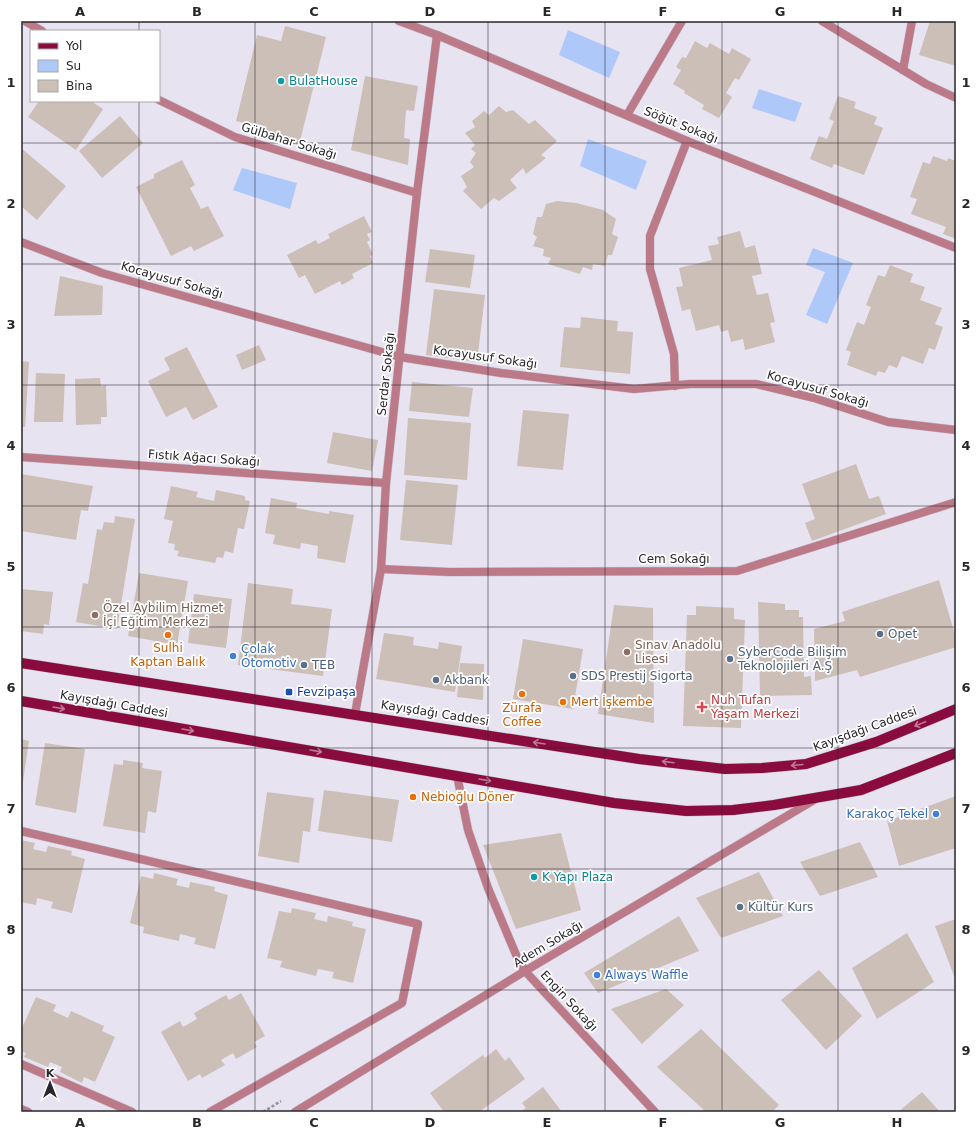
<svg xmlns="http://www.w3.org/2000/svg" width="977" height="1133" font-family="'DejaVu Sans',sans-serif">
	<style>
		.water { fill: #aec8fa }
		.building { fill: #ccbfb7 }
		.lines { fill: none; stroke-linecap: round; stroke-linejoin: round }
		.service-casing { stroke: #c5c1cd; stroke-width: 9 }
		.minor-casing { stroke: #c5c1cd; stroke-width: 9 }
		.primary-casing { stroke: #c5c1cd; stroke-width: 11 }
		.path { stroke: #94909a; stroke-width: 2.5; stroke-dasharray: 3 2; stroke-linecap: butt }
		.service { stroke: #bc7a88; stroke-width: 8 }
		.minor { stroke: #bc7a88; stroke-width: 8 }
		.primary { stroke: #8a0b3e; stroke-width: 10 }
		.oneway { stroke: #bf7995 }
		.grid { fill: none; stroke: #28262b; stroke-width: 1; stroke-opacity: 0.55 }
		.culture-dot { fill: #0f9aa8; stroke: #fff; stroke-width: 1.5 }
		.education-dot { fill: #8d6e63; stroke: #fff; stroke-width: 1.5 }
		.service-dot { fill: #5c6f8a; stroke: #fff; stroke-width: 1.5 }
		.food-dot { fill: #e8710a; stroke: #fff; stroke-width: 1.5 }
		.shop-dot { fill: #3f7fe0; stroke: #fff; stroke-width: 1.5 }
		.transit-dot { fill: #1a4fb4; stroke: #fff; stroke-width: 1.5 }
		.health-dot { fill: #e0444e; stroke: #fff; stroke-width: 1.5 }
		.labels { text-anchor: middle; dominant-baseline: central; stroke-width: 3.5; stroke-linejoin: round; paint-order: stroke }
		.culture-label { font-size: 12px; fill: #0d838f; stroke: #fff; text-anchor: start }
		.street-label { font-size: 12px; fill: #28262b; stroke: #fff }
		.education-label { font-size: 12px; fill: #785e54; stroke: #fff; text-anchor: start }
		.service-label { font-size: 12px; fill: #4e5e75; stroke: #fff; text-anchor: start }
		.food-label { font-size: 12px; fill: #c56008; stroke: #fff }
		.shop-label { font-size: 12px; fill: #366cbe; stroke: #fff; text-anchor: start }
		.transit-label { font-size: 12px; fill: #164399; stroke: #fff; text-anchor: start }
		.health-label { font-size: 12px; fill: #be3a42; stroke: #fff; text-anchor: start }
		.neatline { fill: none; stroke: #28262b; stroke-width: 1.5 }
		.grid-label { font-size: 13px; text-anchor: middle; font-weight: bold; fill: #28262b }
	</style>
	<rect width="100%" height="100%" fill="#e8e3f1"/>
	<g class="water">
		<polygon points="568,30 620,52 609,78 559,55"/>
		<polygon points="759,89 802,103 795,122 752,108"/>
		<polygon points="588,139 647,161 636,190 580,166"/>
		<polygon points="242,168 297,183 290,209 233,190"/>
		<polygon points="813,248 853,263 827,324 806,315 825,272 806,265"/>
	</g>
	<g class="building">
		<polygon points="930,21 956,21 956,66 919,55"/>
		<polygon points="285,26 326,37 299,145 254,133 256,126 236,121 257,35 281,41"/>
		<polygon points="695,41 707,48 710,43 729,54 732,48 751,59 739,80 735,78 726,93 732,97 719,118 702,109 704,105 684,93 685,91 673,84 681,70 676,67 682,57 686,58"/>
		<polygon points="365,76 418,86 414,111 406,110 404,138 410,139 408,165 351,150"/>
		<polygon points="838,96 856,102 854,108 877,117 874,124 883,128 864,175 834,164 832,168 810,159 819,136 827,139 834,121 829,119"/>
		<polygon points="39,101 91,101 103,109 76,150 28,117"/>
		<polygon points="499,106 506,112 513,110 529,124 535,120 557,141 541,155 546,158 526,174 523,168 510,180 517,188 499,201 494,198 481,209 463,191 467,187 461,176 474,167 470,162 476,153 471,149 475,145 465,133 475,127 472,121 484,111 489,115"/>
		<polygon points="120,116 143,143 102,178 79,151"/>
		<polygon points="21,148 66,186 37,220 21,206"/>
		<polygon points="933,156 947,161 948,158 956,161 956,239 943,234 946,227 911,214 917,199 910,197 923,162 930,164"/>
		<polygon points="182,160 195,185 190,188 201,209 208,206 224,236 194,251 191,246 171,256 136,187 154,178 154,174"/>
		<polygon points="557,201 576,203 603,210 616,219 612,234 618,237 612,255 608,255 605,266 593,264 592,270 583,267 580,274 548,264 551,258 543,256 544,249 533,246 537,237 533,234 537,217 542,217 546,204"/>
		<polygon points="364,216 372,232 367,234 370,240 367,242 373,255 370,256 373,263 352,274 354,278 342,285 340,281 315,294 305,275 299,278 287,255 316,240 318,244 330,238 328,234"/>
		<polygon points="740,231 745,248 755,245 762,274 752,276 757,295 768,293 775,322 770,323 775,342 745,350 743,339 731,342 728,330 721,332 719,325 696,331 690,309 682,311 676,287 683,286 679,268 712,260 708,246 719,244 717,237"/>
		<polygon points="430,249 475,255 470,288 425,282"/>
		<polygon points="890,265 913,274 910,282 925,287 920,300 942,308 935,324 943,327 935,350 929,348 923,364 902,356 897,368 889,365 885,373 878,371 876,376 847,365 851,352 846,350 857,322 864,325 871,307 866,305 878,275 885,277"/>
		<polygon points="60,276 103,286 102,315 54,316"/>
		<polygon points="434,289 485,295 477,362 426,355"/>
		<polygon points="581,317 618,321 617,331 633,332 630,374 560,367 564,327 580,328"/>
		<polygon points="259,345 266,360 242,370 236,355"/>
		<polygon points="187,347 218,407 193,420 186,407 166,417 148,381 170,370 164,358"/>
		<polygon points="21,361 29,362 25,427 21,427"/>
		<polygon points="36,373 65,374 63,422 34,422"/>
		<polygon points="100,378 101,386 106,385 107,417 101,417 101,424 76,425 75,379"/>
		<polygon points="412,382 473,388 469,417 409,411"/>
		<polygon points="523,410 569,414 563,470 517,466"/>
		<polygon points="408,418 471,423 467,480 404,475"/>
		<polygon points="333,432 378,440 372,471 327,463"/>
		<polygon points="856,464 869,499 879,496 886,514 812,541 805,523 815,519 802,484"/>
		<polygon points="21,474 93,486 88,511 81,510 76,540 21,531"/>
		<polygon points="406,480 458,485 452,545 400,540"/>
		<polygon points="171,486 198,492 196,497 214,501 216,490 245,496 245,500 250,501 244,529 238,528 233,553 225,551 223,558 217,557 215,563 177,556 179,551 174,550 175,544 168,543 173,521 164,519"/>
		<polygon points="271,498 297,503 296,508 329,514 329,511 354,515 345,563 317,558 318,546 301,543 300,549 273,544 275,535 265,533"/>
		<polygon points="115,516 135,519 117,629 76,622 83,583 88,584 97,529 102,530 104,522 114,523"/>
		<polygon points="139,573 188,581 177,645 128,636"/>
		<polygon points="939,580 956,638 956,647 860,677 857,670 815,681 814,629 845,621 842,612"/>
		<polygon points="248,583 293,589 291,604 332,609 323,676 238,665"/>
		<polygon points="21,589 53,592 49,625 44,624 43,634 21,631"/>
		<polygon points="194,594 232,599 226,648 188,643"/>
		<polygon points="758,602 785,604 785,610 799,610 799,617 803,617 804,677 811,676 812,695 760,696"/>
		<polygon points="614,605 653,608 654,723 598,714"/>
		<polygon points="696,606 734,608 734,619 745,620 741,728 683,726 687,615 696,615"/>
		<polygon points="384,633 414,637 413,645 438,649 439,642 462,646 455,692 376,679"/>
		<polygon points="523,639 583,649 573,709 513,699"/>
		<polygon points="460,663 484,664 483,700 457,697"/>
		<polygon points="21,739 29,741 22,788 21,788"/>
		<polygon points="45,743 85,749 76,813 35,805"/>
		<polygon points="123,760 143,763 142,768 162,771 156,813 148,811 145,833 103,826 114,764 123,765"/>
		<polygon points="324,790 399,800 392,842 318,831"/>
		<polygon points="267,792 314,798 310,832 303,831 299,863 258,856"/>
		<polygon points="956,796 956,848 899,866 887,821"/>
		<polygon points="561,833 581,910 516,929 483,845"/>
		<polygon points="21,840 35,843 33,849 46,852 48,846 72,851 71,855 85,859 72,913 51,908 53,902 37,898 36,905 21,902"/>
		<polygon points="860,842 878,877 820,896 800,862"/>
		<polygon points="759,872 783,916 721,938 696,898"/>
		<polygon points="154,873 178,879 176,885 189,888 190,882 215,887 214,891 228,895 215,949 194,944 196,938 180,934 179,941 143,933 144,927 130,923 141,876 153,879"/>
		<polygon points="292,908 316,913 314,919 327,922 328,916 353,922 352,926 366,929 353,983 332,978 334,972 318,969 316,976 280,967 282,961 267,958 279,911 291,913"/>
		<polygon points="679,916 699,951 598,993 584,973"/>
		<polygon points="956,919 956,981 935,926"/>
		<polygon points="907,933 934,982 877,1019 852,968"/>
		<polygon points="819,970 862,1016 826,1050 781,1000"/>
		<polygon points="666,989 684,1005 642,1044 611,1009"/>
		<polygon points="241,993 265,1036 254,1042 257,1047 236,1059 233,1053 221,1060 225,1065 202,1078 200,1074 188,1081 161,1032 180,1021 183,1027 197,1019 194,1013 226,995 229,1000"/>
		<polygon points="36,997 56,1005 53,1011 68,1018 71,1011 104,1026 102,1031 115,1037 95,1082 84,1077 82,1083 60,1072 62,1067 50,1062 48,1067 24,1057 26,1053 21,1051 21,1030"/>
		<polygon points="701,1029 779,1105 772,1112 706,1112 657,1067"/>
		<polygon points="496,1049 505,1061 509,1057 525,1079 479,1112 444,1112 430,1093 483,1055 485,1058"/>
		<polygon points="543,1087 562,1112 520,1112 526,1108 522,1103"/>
		<polygon points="922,1092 940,1112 898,1112"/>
	</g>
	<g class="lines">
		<g class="service-casing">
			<g id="service">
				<polyline points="21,831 418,924 402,1003 210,1112"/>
				<polyline points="21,1064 132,1112"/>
			</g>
		</g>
		<g class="minor-casing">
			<g id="minor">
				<polyline points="25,21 42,31"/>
				<polyline points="399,21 437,35 687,141 956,248"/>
				<polyline points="822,21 926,84 956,98"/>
				<polyline points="903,70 912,21"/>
				<polyline points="159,100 235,137 417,193"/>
				<polyline points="627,115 682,21"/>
				<polyline points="21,242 102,273 400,357 501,373 634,389 690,384 756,384 814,398 888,422 956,430"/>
				<polyline points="675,386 674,354 650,269 650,236 687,141"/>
				<polyline points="21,457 386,483"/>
				<polyline points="381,569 449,572 737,571 956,502"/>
				<polyline points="355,714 381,569 386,483 417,193 437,35"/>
				<polyline points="457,775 468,830 488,888 517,957 525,971 655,1112"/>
				<polyline points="21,1109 28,1112"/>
				<polyline points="295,1112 525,971 814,800"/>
			</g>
		</g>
		<g class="primary-casing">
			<g id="primary">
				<polyline points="21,663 639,759 725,769 762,768 806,764 876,742 956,709"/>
				<polyline points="21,701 614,803 686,811 733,810 774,805 861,790 956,753"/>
			</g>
		</g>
		<polyline class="path" points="263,1112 281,1101"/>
		<use href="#service" class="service"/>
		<use href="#minor" class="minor"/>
		<use href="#primary" class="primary"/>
	</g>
	<defs><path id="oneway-shaft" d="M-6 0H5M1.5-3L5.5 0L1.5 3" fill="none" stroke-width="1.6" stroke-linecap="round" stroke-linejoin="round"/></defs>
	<g class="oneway">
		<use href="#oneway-shaft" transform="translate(59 708) rotate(10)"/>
		<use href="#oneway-shaft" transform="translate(920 724) rotate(158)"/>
		<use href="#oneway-shaft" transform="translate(188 730) rotate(10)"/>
		<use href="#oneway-shaft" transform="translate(539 743) rotate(-171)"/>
		<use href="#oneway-shaft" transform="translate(316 751) rotate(10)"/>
		<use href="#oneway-shaft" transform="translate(668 762) rotate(-173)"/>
		<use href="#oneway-shaft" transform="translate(797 765) rotate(175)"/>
		<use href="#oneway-shaft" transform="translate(485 780) rotate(10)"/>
	</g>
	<path class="grid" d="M139 21V31M255 21V1112M372 21V1112M488 21V1112M605 21V1112M722 21V1112M838 21V1112M139 101V1112M21 143H956M21 264H956M21 385H956M21 506H956M21 627H956M21 748H956M21 869H956M21 990H956"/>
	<g class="culture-dot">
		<circle cx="281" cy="81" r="4"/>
		<circle cx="534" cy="877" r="4"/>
	</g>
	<g class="education-dot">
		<circle cx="95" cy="615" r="4"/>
		<circle cx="627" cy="652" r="4"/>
	</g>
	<g class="service-dot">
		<circle cx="880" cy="634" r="4"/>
		<circle cx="730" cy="659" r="4"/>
		<circle cx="304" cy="665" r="4"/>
		<circle cx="573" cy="676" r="4"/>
		<circle cx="436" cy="680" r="4"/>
		<circle cx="740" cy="907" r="4"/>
	</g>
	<g class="food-dot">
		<circle cx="168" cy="635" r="4"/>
		<circle cx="522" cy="694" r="4"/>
		<circle cx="563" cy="702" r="4"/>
		<circle cx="413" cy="797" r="4"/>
	</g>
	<g class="shop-dot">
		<circle cx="233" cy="656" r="4"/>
		<circle cx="936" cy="814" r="4"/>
		<circle cx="597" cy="975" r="4"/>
	</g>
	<rect class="transit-dot" x="285" y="688" width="8" height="8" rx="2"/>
	<path class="health-dot" d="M700 701h4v4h4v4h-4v4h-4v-4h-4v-4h4z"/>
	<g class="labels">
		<g class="culture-label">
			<text x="289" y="81">BulatHouse</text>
			<text x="542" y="877">K Yapı Plaza</text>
		</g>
		<g class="street-label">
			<text transform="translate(681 125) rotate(22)">Söğüt Sokağı</text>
			<text transform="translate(289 141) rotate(17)">Gülbahar Sokağı</text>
			<text transform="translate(172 280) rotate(16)">Kocayusuf Sokağı</text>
			<text transform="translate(485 357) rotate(8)">Kocayusuf Sokağı</text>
			<text transform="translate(386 374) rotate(-84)">Serdar Sokağı</text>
			<text transform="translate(818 389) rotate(16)">Kocayusuf Sokağı</text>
			<text transform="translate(204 458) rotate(4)">Fıstık Ağacı Sokağı</text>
			<text x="674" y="559">Cem Sokağı</text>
			<text transform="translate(114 704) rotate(10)">Kayışdağı Caddesi</text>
			<text transform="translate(435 713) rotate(9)">Kayışdağı Caddesi</text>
			<text transform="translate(865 729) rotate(-20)">Kayışdağı Caddesi</text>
			<text transform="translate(548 944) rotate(-31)">Adem Sokağı</text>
			<text transform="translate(569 1001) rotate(47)">Engin Sokağı</text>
		</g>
		<g class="education-label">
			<text x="103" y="608">Özel Aybilim Hizmet<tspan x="103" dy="14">İçi Eğitim Merkezi</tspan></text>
			<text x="635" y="645">Sınav Anadolu<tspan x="635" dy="14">Lisesi</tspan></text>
		</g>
		<g class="service-label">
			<text x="888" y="634">Opet</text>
			<text x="738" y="652">SyberCode Bilişim<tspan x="738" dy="14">Teknolojileri A.Ş</tspan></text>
			<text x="312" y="665">TEB</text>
			<text x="581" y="676">SDS Prestij Sigorta</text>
			<text x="444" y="680">Akbank</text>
			<text x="748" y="907">Kültür Kurs</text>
		</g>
		<g class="food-label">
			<text x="168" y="648">Sulhi<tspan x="168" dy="14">Kaptan Balık</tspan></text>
			<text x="571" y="702" text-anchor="start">Mert İşkembe</text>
			<text x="522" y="708">Zürafa<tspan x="522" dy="14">Coffee</tspan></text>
			<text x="421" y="797" text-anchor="start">Nebioğlu Döner</text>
		</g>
		<g class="shop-label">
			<text x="241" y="649">Çolak<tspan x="241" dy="14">Otomotiv</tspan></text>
			<text x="928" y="814" text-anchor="end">Karakoç Tekel</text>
			<text x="605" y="975">Always Waffle</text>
		</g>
		<g class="transit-label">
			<text x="297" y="692">Fevzipaşa</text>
		</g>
		<g class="health-label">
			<text x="711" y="700">Nuh Tufan<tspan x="711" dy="14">Yaşam Merkezi</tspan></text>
		</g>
	</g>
	<rect width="977" height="1133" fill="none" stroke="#ffffff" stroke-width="44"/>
	<rect x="30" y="30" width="130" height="72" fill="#ffffff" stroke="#a9a8aa"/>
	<rect x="38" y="43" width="20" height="6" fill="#8a0b3e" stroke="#a9a8aa"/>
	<text x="66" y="50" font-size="12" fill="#28262b">Yol</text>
	<rect x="38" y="60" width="20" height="12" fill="#aec8fa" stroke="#a9a8aa"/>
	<text x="66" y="70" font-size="12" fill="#28262b">Su</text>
	<rect x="38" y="80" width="20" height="12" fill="#ccbfb7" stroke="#a9a8aa"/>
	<text x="66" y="90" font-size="12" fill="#28262b">Bina</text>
	<g transform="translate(50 1083)" stroke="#ffffff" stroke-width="3" paint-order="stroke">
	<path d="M0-3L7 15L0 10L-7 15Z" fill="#28262b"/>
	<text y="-6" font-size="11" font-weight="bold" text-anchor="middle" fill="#28262b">K</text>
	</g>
	<rect x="22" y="22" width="933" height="1089" class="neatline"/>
	<g class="grid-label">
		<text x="80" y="16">A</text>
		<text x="197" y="16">B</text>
		<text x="314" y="16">C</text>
		<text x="430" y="16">D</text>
		<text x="547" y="16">E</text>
		<text x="663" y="16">F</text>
		<text x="780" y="16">G</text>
		<text x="897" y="16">H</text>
		<text x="11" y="87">1</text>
		<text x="966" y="87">1</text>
		<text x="11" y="208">2</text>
		<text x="966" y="208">2</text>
		<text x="11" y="329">3</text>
		<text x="966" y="329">3</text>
		<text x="11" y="450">4</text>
		<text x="966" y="450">4</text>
		<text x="11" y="571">5</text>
		<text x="966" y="571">5</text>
		<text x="11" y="692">6</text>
		<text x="966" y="692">6</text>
		<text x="11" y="813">7</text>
		<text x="966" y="813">7</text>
		<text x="11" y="934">8</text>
		<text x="966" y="934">8</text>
		<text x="11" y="1055">9</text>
		<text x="966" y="1055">9</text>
		<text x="80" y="1127">A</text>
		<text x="197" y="1127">B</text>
		<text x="314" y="1127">C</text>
		<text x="430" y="1127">D</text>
		<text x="547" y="1127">E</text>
		<text x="663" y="1127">F</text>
		<text x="780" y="1127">G</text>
		<text x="897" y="1127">H</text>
	</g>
</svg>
